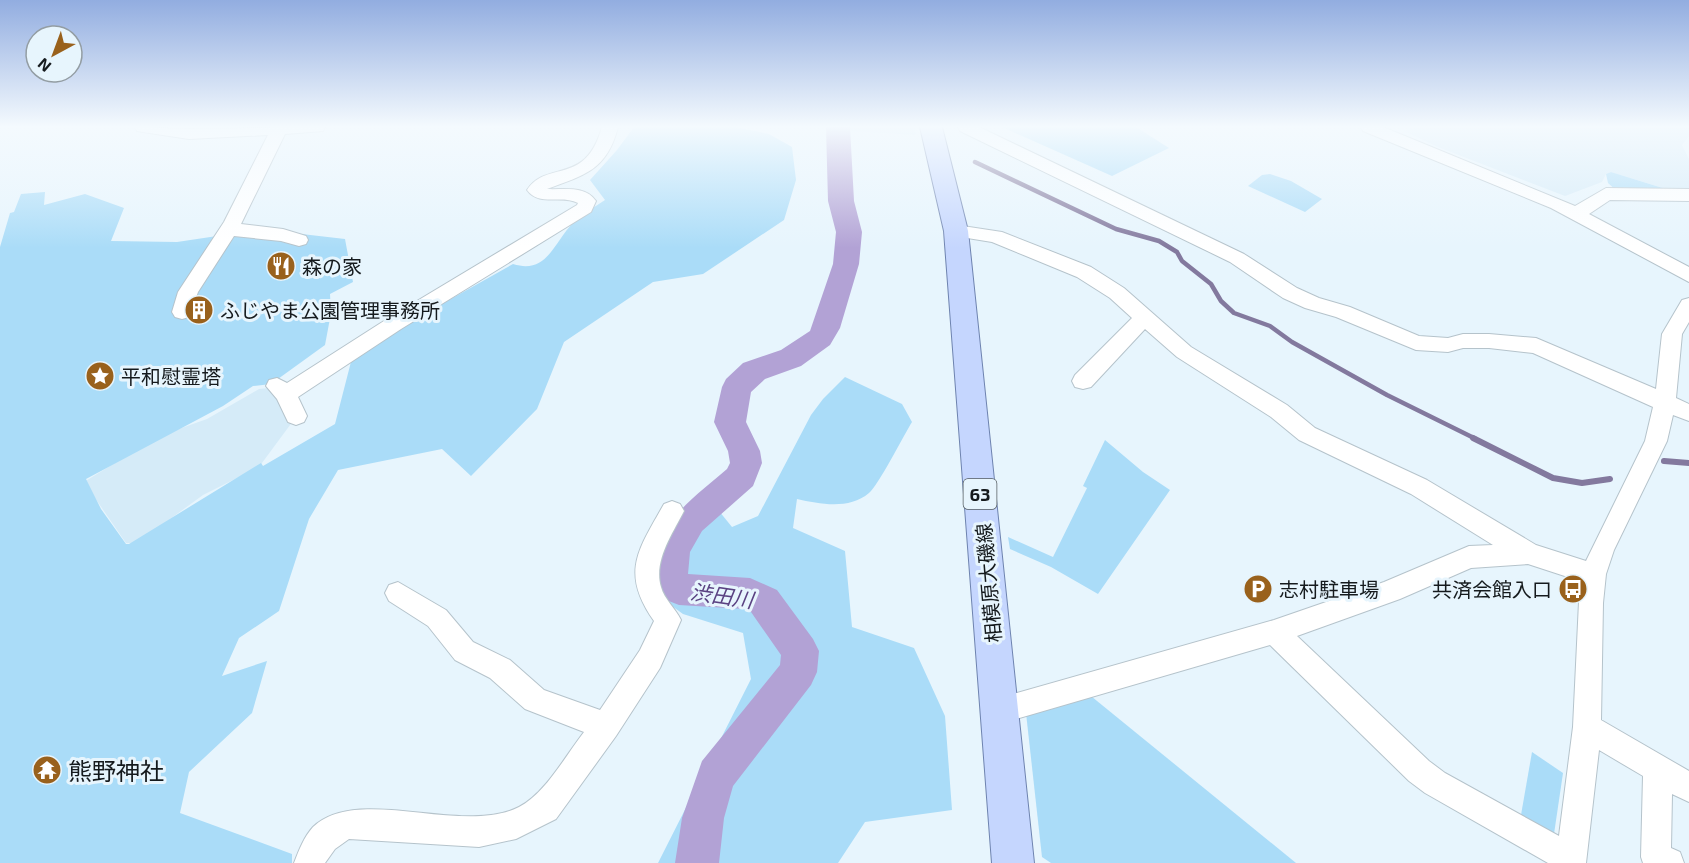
<svg xmlns="http://www.w3.org/2000/svg" width="1689" height="863" font-family="'Exo 2','Noto Sans JP',sans-serif">
	<style>
		.built { fill: #d5ebf8 }
		.green { fill: #aadcf8 }
		.lines { fill: none; stroke-linecap: round; stroke-linejoin: round }
		.stream-far1 { stroke: #83799e; stroke-width: 4.5 }
		.stream { stroke: #83799e; stroke-width: 6 }
		.river { fill: #b2a2d5; fill-rule: evenodd }
		.minor-casing { stroke: #b5c3cb; stroke-width: 2 }
		.major-casing { stroke: #6e83af; stroke-width: 2 }
		.minor { fill: #fff; fill-rule: evenodd }
		.major { fill: #c5d6fe; fill-rule: evenodd }
		.labels { text-anchor: middle; dominant-baseline: central; stroke-width: 6; stroke-linejoin: round; paint-order: stroke }
		.shield { fill: #e7f5fd; stroke: #545c60; stroke-width: 1.5 }
		.shield-label { font-size: 18px; font-weight: bold; fill: #151a1d }
		.poi-label { font-size: 20px; fill: #151a1d; stroke: #e7f5fd; text-anchor: start }
		.street-label { font-size: 20px; fill: #151a1d; stroke: #e7f5fd }
		.water-label { font-size: 21px; font-style: italic; fill: #5a4282; stroke: #e7f5fd }
		.near-poi-label { font-size: 24px; fill: #151a1d; stroke: #e7f5fd; text-anchor: start }
	</style>
	<rect width="100%" height="100%" fill="#e7f5fd"/>
	<g class="built">
		<polygon points="850,127 914,127 916,135 851,131"/>
		<polygon points="1417,127 1689,127 1689,136 1682,145 1689,159 1689,189 1679,193 1611,172 1606,174 1602,182 1565,196 1438,147 1404,131"/>
		<polygon points="269,388 282,402 293,421 259,467 203,495 137,543 126,543 84,482 159,436 207,419 259,389"/>
	</g>
	<g class="green">
		<path d="M634 127H736L769 134 792 147 796 180 784 220 703 274 653 282 564 342 537 409 471 476 442 449 338 470 309 519 279 611 239 638 222 676 267 661 252 713 189 772 180 813 292 854V863H0V247L10 213 14 212 21 194 45 192 44 205 85 194 124 208 111 241 177 242 217 236 224 225 345 239 353 282 330 294 331 313 325 345 271 384 253 386 223 406 86 479 101 509 126 544H129L261 463 263 466 335 424 353 354 513 264C548 275 554 241 574 222 582 213 595 207 605 200L590 180 617 150Z"/>
		<polygon points="1002,127 1136,127 1169,148 1112,176"/>
		<polygon points="1611,172 1682,194 1619,193 1608,183 1606,174"/>
		<polygon points="1270,174 1291,181 1322,199 1305,212 1248,186 1262,175"/>
		<path d="M845 377 902 404 912 422C904 435 878 486 869 493 849 510 820 504 797 499L793 528 845 551 852 627 914 648 945 716 952 810 865 822 838 863H658L751 679 743 633 683 614 658 596 654 569 666 537 681 517 719 511 732 527 758 516 811 415 823 399Z"/>
		<polygon points="1105,440 1143,472 1170,490 1098,594 1051,567 1010,549 1008,537 1053,557 1087,488 1083,486"/>
		<polygon points="1086,692 1296,863 1051,863 1042,857 1026,713"/>
		<polygon points="1532,752 1563,773 1554,834 1521,815"/>
	</g>
	<g class="lines">
		<polyline class="stream-far1" points="975,162 1116,229 1159,241 1177,252 1182,261 1211,284 1221,301 1234,313 1270,326 1292,342 1387,395 1476,439"/>
		<g class="stream">
			<polyline points="1473,438 1553,478 1582,483 1610,479"/>
			<polyline points="1664,461 1689,463"/>
		</g>
		<path class="river" d="M826 127H850L854 201 862 232 859 264 840 328 830 345 801 366 765 379 751 392 746 422 760 451 762 463 753 486 702 531 690 552 688 574 750 578 777 590 813 639 819 651 817 672 811 685 733 786 724 818 719 863H675L682 818 702 761 780 665 781 655 751 612 745 609 679 605 656 596C651 584 652 577 654 564 659 520 696 496 727 469L730 463 728 451 714 422 722 387 726 379 743 363 781 350 810 331 833 264 836 232 828 201Z"/>
		<g class="minor-casing">
			<g id="minor">
				<polygon points="135,127 189,129 325,127 323,131 285,134 241,224 283,229 306,236 308,240 306,244 299,246 281,241 234,236 198,292 189,317 182,319 175,317 172,312 178,292 224,222 268,135 189,139 143,132 137,131"/>
				<path d="M602 127H618C607 170 585 175 547 189 564 190 585 185 596 201L591 212 401 329 298 397 307 416 304 422 296 425 288 422 277 399 266 386 269 380 277 378 287 383 387 319 577 205 578 203C562 194 539 207 527 190 548 159 585 187 602 127Z"/>
				<path d="M958 127H979L1244 254 1297 288 1319 298 1350 307 1419 336 1448 338 1463 334H1489L1536 338 1656 389 1662 334 1682 300 1689 298V322L1682 334 1676 398 1689 404V421L1673 415 1667 441 1614 550 1606 574 1603 603 1601 720 1689 771V802L1672 794 1671 848 1680 852 1684 863H1643L1641 857 1643 776 1599 750 1586 863H1548L1425 793 1409 781 1270 645 999 724 989 720 985 711 989 702 999 698 1274 620 1384 582 1469 546 1493 545 1411 494 1299 440 1271 417 1177 357 1145 329 1091 387 1083 389 1075 387 1072 381 1075 375 1132 318 1110 298 1077 277 992 242 949 235 947 231 949 227 956 225 1002 232 1091 267 1124 288 1191 347 1287 405 1315 428 1427 480 1536 545 1586 561 1645 441 1653 407 1533 353 1489 348H1463L1448 352 1416 350 1336 317 1305 308 1283 298 1230 262 960 131ZM1528 564 1580 581 1573 727 1559 836 1445 773 1429 761 1297 636 1400 599 1471 568Z"/>
				<polygon points="1361,127 1383,127 1575,206 1606,188 1689,189 1689,201 1610,200 1589,214 1689,267 1689,282 1551,208 1363,131"/>
				<path d="M672 501 680 504 684 511C673 533 653 561 661 587 664 599 676 609 681 620L660 668 616 736 556 819 516 839 479 847 349 839 335 849 325 863H294C299 850 304 837 313 827 358 784 462 836 519 807 545 794 566 755 584 732L525 709 490 678 455 660 428 626 389 601 385 593 389 585 398 582 446 610 473 642 510 660 544 690 600 710 640 650 654 621C620 573 638 550 664 504Z"/>
			</g>
		</g>
		<g class="major-casing">
			<polygon id="major" points="920,127 942,127 968,231 1034,863 992,863 944,231"/>
		</g>
		<use href="#minor" class="minor"/>
		<use href="#major" class="major"/>
	</g>
	<linearGradient id="sky" x2="0" y2="1"><stop stop-color="#92ade0"/><stop offset="0.51" stop-color="#f4fafe"/><stop offset="1" stop-color="#f4fafe" stop-opacity="0"/></linearGradient>
	<rect width="1689" height="248" fill="url(#sky)"/>
	<defs>
		<g id="restaurant-disc" transform="scale(1.5)"><circle r="9.5" fill="#99611c" stroke="#e7f5fd"/><path d="M-5-6h1v4h1v-4h1v4h1v-4h1v5L-1.5 .5V6h-2V.5L-5-1ZM5-6V6H3V1.5H1.5Q1.5-4 5-6Z" fill="#fff"/></g>
		<g id="building-disc" transform="scale(1.5)"><circle r="9.5" fill="#99611c" stroke="#e7f5fd"/><path d="M-4-6H4V6H1V3H-1V6H-4ZM-2.5-4.3h1.7v1.8h-1.7ZM.8-4.3h1.7v1.8H.8ZM-2.5-1h1.7V.8h-1.7ZM.8-1h1.7V.8H.8Z" fill="#fff"/></g>
		<g id="sight-disc" transform="scale(1.5)"><circle r="9.5" fill="#99611c" stroke="#e7f5fd"/><path d="M0-6L1.8-2.2L6-1.7L2.9 1.2L3.7 5.4L0 3.3L-3.7 5.4L-2.9 1.2L-6-1.7L-1.8-2.2Z" fill="#fff"/></g>
		<g id="parking-disc" transform="scale(1.5)"><circle r="9.5" fill="#99611c" stroke="#e7f5fd"/><path d="M-3.5-5.5H1a3.5 3.5 0 0 1 0 7H-1V5.5H-3.5ZM-1-3.4V-.6H.8a1.4 1.4 0 0 0 0-2.8Z" fill="#fff"/></g>
		<g id="bus-disc" transform="scale(1.5)"><circle r="9.5" fill="#99611c" stroke="#e7f5fd"/><path d="M-5-6H5V4H4V6H2V4H-2V6H-4V4H-5ZM-3.5-4V0h7V-4ZM-3.5 1.2v1.5H-2V1.2ZM2 1.2v1.5H3.5V1.2Z" fill="#fff"/></g>
		<g id="temple-disc" transform="scale(1.5)"><circle r="9.5" fill="#99611c" stroke="#e7f5fd"/><path d="M0-6L5-2H3V0L6.5 2.5H4V6H1.5V3h-3V6H-4V2.5H-6.5L-3 0V-2H-5Z" fill="#fff"/></g>
	</defs>
	<g fill-rule="evenodd">
		<use href="#restaurant-disc" x="281" y="266"/>
		<use href="#building-disc" x="199" y="310"/>
		<use href="#sight-disc" x="100" y="376"/>
		<use href="#parking-disc" x="1258" y="589"/>
		<use href="#bus-disc" x="1573" y="589"/>
		<use href="#temple-disc" x="47" y="770"/>
	</g>
	<g class="labels">
		<rect class="shield" x="963.5" y="479" width="33" height="30" rx="4.5"/>
		<g class="shield-label">
			<text x="980" y="494">63</text>
		</g>
		<g class="poi-label">
			<text x="302" y="266">森の家</text>
			<text x="220" y="310">ふじやま公園管理事務所</text>
			<text x="121" y="376">平和慰霊塔</text>
			<text x="1279" y="589">志村駐車場</text>
			<text x="1552" y="589" text-anchor="end">共済会館入口</text>
		</g>
		<g class="street-label">
			<text transform="translate(988 583) rotate(-95)">相模原大磯線</text>
		</g>
		<g class="water-label">
			<text transform="translate(722 595) rotate(8)">渋田川</text>
		</g>
		<g class="near-poi-label">
			<text x="68" y="770">熊野神社</text>
		</g>
	</g>
	<g transform="translate(54 54) rotate(221)"><circle r="28" fill="#e7f5fd" stroke="#939da3" stroke-width="1.5"/>
	<path d="M0-4.5L10 22L0 15L-10 22Z" fill="#99611c"/>
	<text y="-9" font-size="16" font-weight="bold" text-anchor="middle" fill="#151a1d">N</text>
	</g>
</svg>
